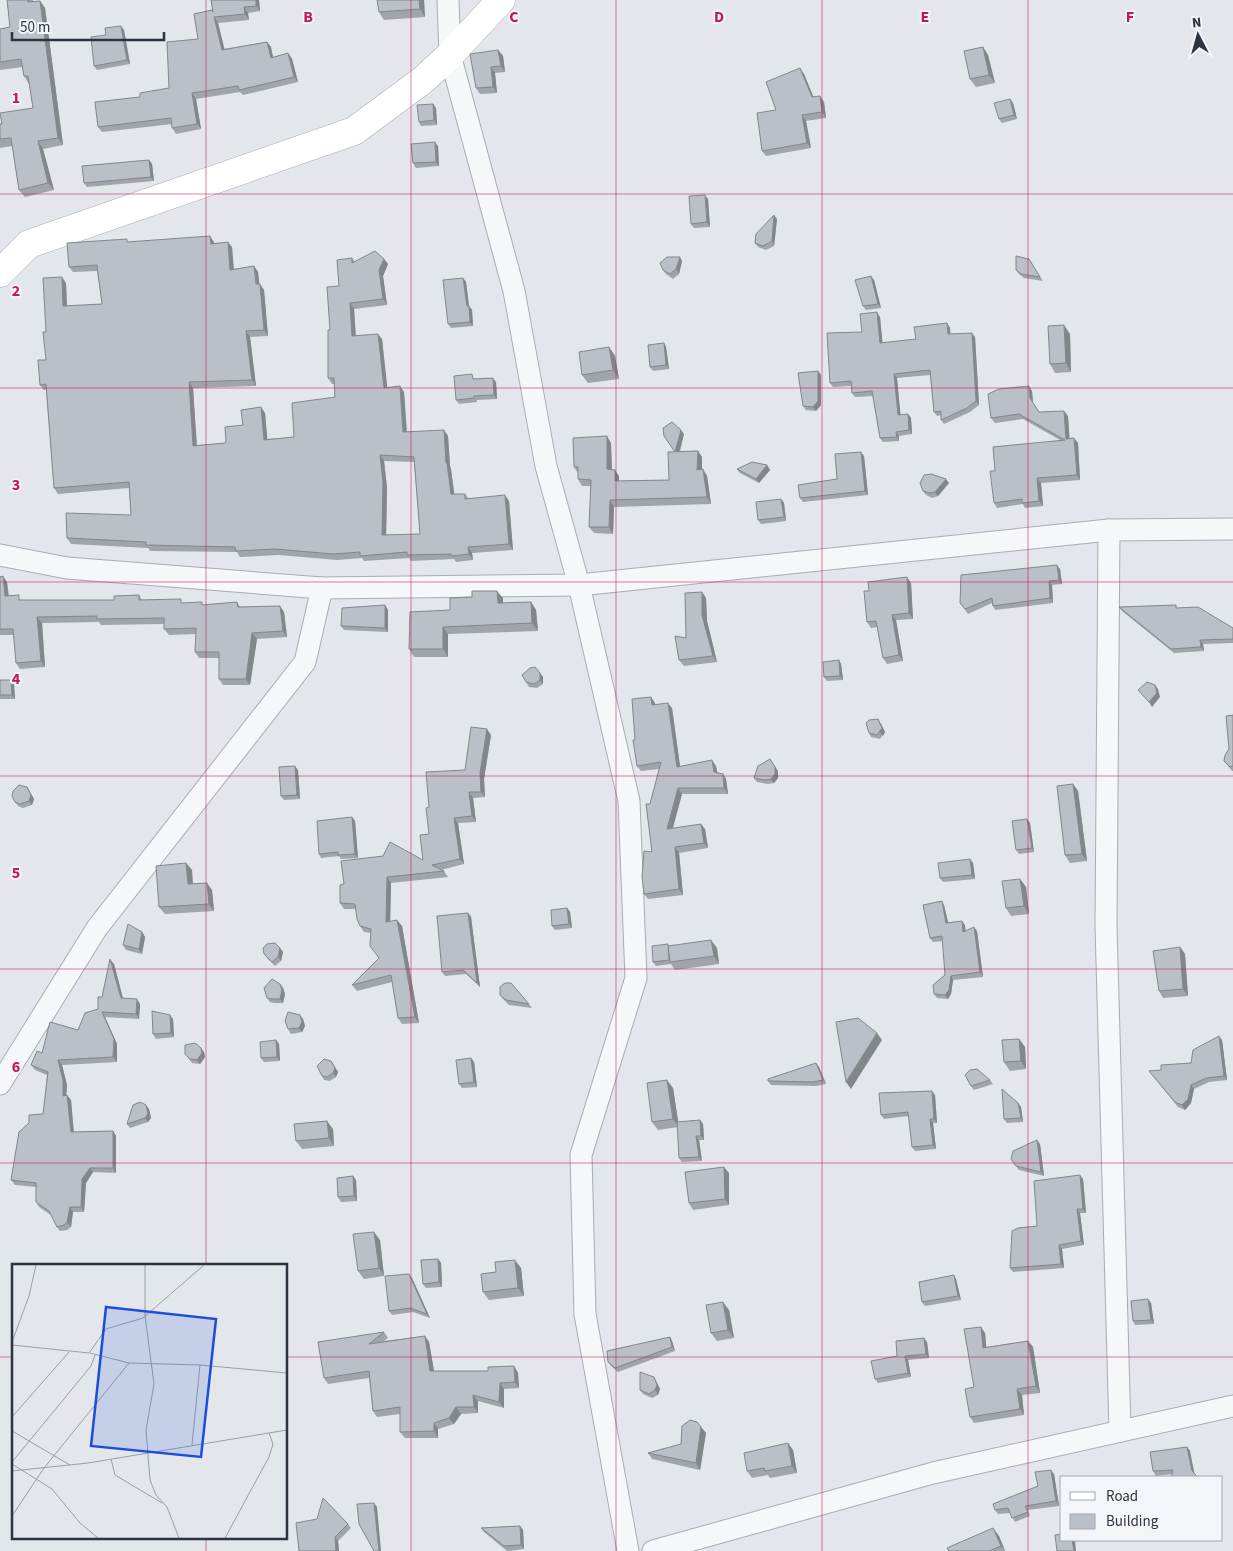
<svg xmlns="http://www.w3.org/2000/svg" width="1233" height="1551" font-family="'Source Sans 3',sans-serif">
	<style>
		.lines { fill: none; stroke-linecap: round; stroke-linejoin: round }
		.street-casing { stroke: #a8adb4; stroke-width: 23 }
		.secondary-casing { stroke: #a8adb4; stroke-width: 29 }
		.street { stroke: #f6f7f9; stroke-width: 21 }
		.secondary { stroke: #fff; stroke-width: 28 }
		.wall { fill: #a1a4ab; fill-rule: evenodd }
		.shaded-wall { fill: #83868b }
		.building { fill: #bbbfc7; stroke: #83868b; fill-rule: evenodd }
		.grid { fill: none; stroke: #c2185b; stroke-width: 1; stroke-opacity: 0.55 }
		.inset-road { fill: none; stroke: #9a9fa6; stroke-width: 1 }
		.view { fill: #1d4ed8; fill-opacity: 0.15; stroke: #1d4ed8; stroke-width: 2.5 }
		.inset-edge { fill: none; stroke: #2c3441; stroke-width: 2.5 }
		.grid-label { font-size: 16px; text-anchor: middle; font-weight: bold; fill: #c2185b; stroke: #f3f5f8; stroke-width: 4; stroke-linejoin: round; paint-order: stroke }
	</style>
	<rect width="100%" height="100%" fill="#e3e6ea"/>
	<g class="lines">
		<g class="street-casing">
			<g id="street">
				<polyline points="448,0 450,55 514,291 546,466 579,585 629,801 636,978 581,1155 585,1314 628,1551"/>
				<polyline points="1109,530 1106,926 1120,1431"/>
				<polyline points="0,555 67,568 322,588 579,585 1109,530 1233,529"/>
				<polyline points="0,1084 97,928 305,662 322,588"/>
				<polyline points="653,1551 933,1473 1233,1406"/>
			</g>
		</g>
		<g class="secondary-casing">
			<polyline id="secondary" points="0,273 29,244 354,131 423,80 450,55 501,0"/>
		</g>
		<use href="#street" class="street"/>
		<use href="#secondary" class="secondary"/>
	</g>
	<g class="wall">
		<polygon points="7,0 33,0 33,2 40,1 45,8 63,145 43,149 54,190 25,197 19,190 12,146 0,148 0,124 33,108 29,84 24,76 22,67 0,70 0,29 10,27"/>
		<polygon points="259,0 260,11 248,13 249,20 218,23 224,49 267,42 271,47 273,57 288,53 292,59 298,82 243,95 240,92 196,99 201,129 176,134 172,128 172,124 102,132 98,127 140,97 169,88 198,39 194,14"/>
		<polygon points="424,0 425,17 384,20 379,12"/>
		<polygon points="124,30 130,64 97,70 94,66 106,35"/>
		<polygon points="983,47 988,55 995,83 976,87 970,79"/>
		<polygon points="498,50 503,56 505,72 495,73 497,93 480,94 476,88"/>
		<polygon points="804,74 813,97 824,102 826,118 806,121 811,148 766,156 762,151 776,110"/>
		<polygon points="1013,103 1017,119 1002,123 999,119"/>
		<polygon points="433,104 436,108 437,125 421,126 419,122"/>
		<polygon points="438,146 439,166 416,168 413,163"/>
		<polygon points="149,160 152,164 154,181 87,187 84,183"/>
		<polygon points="708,199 710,227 694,228 691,224"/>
		<polygon points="777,219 774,246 766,250 758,247 755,243"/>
		<path d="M129 242H214V243L232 247 234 269 254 266 258 272 259 284 264 290 268 336 250 337 256 386 193 388 197 445 225 443 243 425 265 413 267 439 294 437 335 397 334 384H332L328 378 330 330 339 286 352 258 355 262 384 259 388 264 383 276 387 305 354 309 356 336 382 339 387 388 404 392 407 432 444 430 448 436 450 466 451 469 454 494H465L469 499 509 501 513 550 472 553 473 560 456 562 454 559 411 561 409 558 364 561 362 558 337 560 279 555 240 557 237 552 150 551 148 548 71 544 67 538 131 515 129 488 58 494 54 488 46 390H44L40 385 46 360V332L66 283 67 306 102 304 97 271 73 272 69 267ZM384 461 414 462 420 534 386 535 387 488Z"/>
		<polygon points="1029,259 1043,281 1024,278 1019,274 1016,270"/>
		<polygon points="682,261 679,274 673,279 666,274 663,270"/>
		<polygon points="463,278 466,282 469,306 472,310 473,326 451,328 448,324"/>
		<polygon points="874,280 881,308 866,310 863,306"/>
		<polygon points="880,317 882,343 916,339 947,323 950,328 950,334 975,337 979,405 970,412 944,424 941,420 941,415 937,416 934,412 930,375 897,378 900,415 908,414 911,418 912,434 899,436 899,441 883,442 880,438 873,396 855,397 852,393 851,386 833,387 830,383 862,332"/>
		<polygon points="1070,334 1071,372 1055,373 1050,364"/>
		<polygon points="664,343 666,347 669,369 653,371 650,367"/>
		<polygon points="609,347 615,356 619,379 588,383 582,375"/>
		<polygon points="818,371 821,375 821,405 816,411 806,410 803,406"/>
		<polygon points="475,379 496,382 497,399 477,400 477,402 459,404 456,400"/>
		<polygon points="1032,391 1033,403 1039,412 1068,416 1069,439 1078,443 1080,480 1041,483 1043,506 1025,508 1023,504 997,508 994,503 995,471 1060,440 1023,419 995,423 991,418"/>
		<polygon points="684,434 680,452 698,451 702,457 702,469 707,476 711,504 614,507 613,534 594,533 589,527 591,486 582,486 578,479 578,473 574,467 611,443 612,470 619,476 619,481 669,480 675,452"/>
		<polygon points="864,456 868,495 803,502 800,498 837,479"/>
		<polygon points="767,465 770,470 759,483 740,473 737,469"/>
		<polygon points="949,483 938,496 932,498 926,495 923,491"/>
		<polygon points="781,499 784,503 786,521 761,524 758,520"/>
		<polygon points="1060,569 1062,584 1052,585 1053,603 995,610 993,606 992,603 968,614 960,603"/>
		<polygon points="0,577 7,582 9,596 22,600 114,600 139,595 142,600 203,605 237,602 240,607 284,612 287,637 257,639 250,685 223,685 219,679 219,658 199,658 195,652 196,634 169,635 164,629 164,624 101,625 99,622 42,623 45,667 20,669 16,663 14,635 0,635"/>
		<polygon points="911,583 913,619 896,620 903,661 887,664 883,658 877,627 871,628 867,622 869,591"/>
		<polygon points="702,592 706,598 707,621 717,662 684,666 679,660"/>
		<polygon points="503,598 503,603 531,602 536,610 538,631 448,634 448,657 414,657 409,649 450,610"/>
		<polygon points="385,605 388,610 388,632 344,630 341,626"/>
		<polygon points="1176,605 1177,608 1233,628 1233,643 1203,644 1204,651 1174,653 1122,611 1119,607"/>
		<polygon points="839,660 841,664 843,680 827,681 824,677"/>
		<polygon points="540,673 543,677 543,684 537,688 529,687 526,682"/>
		<polygon points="0,680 11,680 14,684 15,699 0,699"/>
		<polygon points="651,697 655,704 672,708 680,767 716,766 717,772 723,774 726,779 728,794 682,794 673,828 705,829 708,848 679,853 683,895 648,899 644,894 652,852 650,804 659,769 641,771 637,766 635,740"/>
		<polygon points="1233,715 1233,771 1232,771 1224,761 1229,749"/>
		<polygon points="881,723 885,732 880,739 871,737 869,733"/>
		<polygon points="491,735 484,779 485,797 473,798 476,822 458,823 464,864 441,870 444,871 448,877 391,883 390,921 402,926 419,1023 402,1024 398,1018 392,982 357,991 352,985 379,959 371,933 364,932 360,926 356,909 344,909 340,903 344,884 423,860 429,834 429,807 465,770"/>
		<polygon points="298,770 300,799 284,800 281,796"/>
		<polygon points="778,771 778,778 774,783 768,784 757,782 754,778"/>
		<polygon points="1073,784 1078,791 1087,861 1070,863 1065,855"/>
		<polygon points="27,787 34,799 32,805 23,808 18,806 15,802"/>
		<polygon points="352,817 355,821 358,858 341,859 339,856 321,858 319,854"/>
		<polygon points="1030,823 1034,852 1019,854 1016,850"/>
		<polygon points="186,863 192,870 193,884 212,890 214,911 165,914 159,907"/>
		<polygon points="973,863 975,879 943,882 940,878"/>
		<polygon points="1020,879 1026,887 1029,914 1011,916 1006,908"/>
		<polygon points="944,905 948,922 965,925 965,931 977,931 983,977 953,980 951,994 948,999 937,998 934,994 945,975 943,941 933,942 930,938"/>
		<polygon points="567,908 570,912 572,928 555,930 552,926"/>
		<polygon points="468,913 471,917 480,987 466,974 445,976 442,972"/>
		<polygon points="142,932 145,937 142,954 126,950 123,945"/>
		<polygon points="669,946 717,948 719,964 675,970 671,964 656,966 653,962"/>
		<polygon points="1180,947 1185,954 1188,996 1163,998 1159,991"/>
		<polygon points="280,948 283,952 281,961 275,966 267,958 264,954"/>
		<polygon points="114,964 123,998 140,1004 139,1019 105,1017 117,1044 117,1062 62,1065 67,1085 66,1095 71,1100 74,1132 113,1131 116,1136 116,1173 93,1172 86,1183 84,1212 73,1212 71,1227 67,1230 60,1231 57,1227 51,1215 39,1207 36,1202 36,1187 15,1185 11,1180 43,1114 47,1075 35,1070 31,1065 42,1053 78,1030 98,1009"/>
		<polygon points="280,984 283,988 285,994 283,1003 274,1003 270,1002 267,998"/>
		<polygon points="500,995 529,1004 532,1008 509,1005 503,999"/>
		<polygon points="173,1019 174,1037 156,1039 153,1034"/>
		<polygon points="303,1019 305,1026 302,1032 291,1034 288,1029"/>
		<polygon points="1019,1039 1025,1047 1026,1069 1010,1071 1004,1062"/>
		<polygon points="276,1040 279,1044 280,1061 264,1062 261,1058"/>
		<polygon points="1222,1040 1227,1080 1209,1082 1194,1089 1191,1103 1185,1110 1178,1107 1149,1071 1161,1070 1191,1063"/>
		<polygon points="204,1052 205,1057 200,1064 192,1063 185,1054"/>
		<polygon points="471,1058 474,1062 477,1087 462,1088 459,1084"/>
		<polygon points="331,1061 338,1072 336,1077 330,1081 324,1080 322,1076"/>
		<polygon points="816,1063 819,1067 826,1084 816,1086 771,1085 768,1081"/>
		<polygon points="990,1080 993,1084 974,1090 971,1086"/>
		<polygon points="673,1088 678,1122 700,1120 703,1124 704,1140 699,1140 702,1161 682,1162 679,1158 678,1127 658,1130 652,1122"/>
		<polygon points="935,1095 937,1123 933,1123 936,1149 915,1151 912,1147 909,1116 884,1119 881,1115"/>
		<polygon points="1018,1103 1021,1107 1023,1122 1007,1123 1004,1119"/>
		<polygon points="149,1109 151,1118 148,1122 130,1128 127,1124"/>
		<polygon points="333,1129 334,1146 302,1149 296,1141"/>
		<polygon points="1040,1144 1044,1176 1019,1170 1011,1159"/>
		<polygon points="729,1173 729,1205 693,1210 689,1203"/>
		<polygon points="353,1176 356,1180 357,1201 341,1202 338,1197"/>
		<polygon points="1083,1179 1086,1213 1080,1213 1084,1245 1062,1249 1064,1268 1013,1272 1010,1268 1037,1226"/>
		<polygon points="380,1240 384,1276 364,1279 358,1271"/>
		<polygon points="438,1259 441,1263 442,1287 426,1288 423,1284"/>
		<polygon points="521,1268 524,1296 489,1300 483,1292"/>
		<polygon points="412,1278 430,1318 413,1312 392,1315 389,1311"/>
		<polygon points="956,1279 961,1300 925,1306 922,1302"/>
		<polygon points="1151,1303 1154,1324 1135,1325 1133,1321"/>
		<polygon points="729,1310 734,1338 717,1341 711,1333"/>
		<polygon points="384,1332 388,1338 384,1341 425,1336 429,1342 434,1371 488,1371 514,1366 518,1373 519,1388 504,1389 504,1408 478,1401 478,1413 461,1414 454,1424 438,1429 438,1438 405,1438 400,1432 400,1414 377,1417 373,1411 369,1378 328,1384 324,1378"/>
		<polygon points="985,1333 986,1347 1028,1341 1033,1347 1040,1393 1022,1395 1024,1415 974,1423 970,1417 974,1387"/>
		<polygon points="670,1337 672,1341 675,1351 618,1372 611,1366 608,1362"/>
		<polygon points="927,1342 929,1358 908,1360 911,1377 878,1383 875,1379 897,1356"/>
		<polygon points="654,1377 660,1389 658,1395 652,1398 643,1394 640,1390"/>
		<polygon points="701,1427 706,1433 700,1470 652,1459 648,1453 681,1444"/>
		<polygon points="1187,1447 1190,1451 1172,1474 1156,1476 1153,1471"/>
		<polygon points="793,1450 797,1473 770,1478 768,1475 752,1478 747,1471"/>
		<polygon points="1054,1474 1059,1506 1028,1510 1030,1516 1015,1522 1010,1513 998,1514 995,1510 1038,1486"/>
		<polygon points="348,1524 351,1528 338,1541 339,1551 299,1551"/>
		<polygon points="520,1526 523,1530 524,1549 507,1551 484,1532 481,1528"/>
		<polygon points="999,1536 1005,1551 949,1551"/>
	</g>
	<g class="shaded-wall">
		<polygon points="256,0 259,0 260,11 256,6"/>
		<polygon points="419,0 424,0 425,17 420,9"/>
		<polygon points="40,1 45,8 63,145 58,138"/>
		<polygon points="244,7 248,13 249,20 245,14"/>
		<polygon points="214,17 218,23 226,55 222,50"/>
		<polygon points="121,26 124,30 130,64 127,60"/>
		<polygon points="267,42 271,47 274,63 271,58"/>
		<polygon points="983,47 988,55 995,83 989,75"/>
		<polygon points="498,50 503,56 505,72 501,66"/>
		<polygon points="288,53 292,59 298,82 294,77"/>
		<polygon points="491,67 495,73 497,93 493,87"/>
		<polygon points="800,68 804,74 816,103 812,97"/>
		<polygon points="192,93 196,99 201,129 197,124"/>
		<polygon points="820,96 824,102 826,118 822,112"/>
		<polygon points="1010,99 1013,103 1017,119 1014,115"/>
		<polygon points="433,104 436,108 437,125 434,120"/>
		<polygon points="802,115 806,121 811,148 807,143"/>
		<polygon points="38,141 43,149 54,190 48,183"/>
		<polygon points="435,142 438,146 439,166 436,162"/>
		<polygon points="149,160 152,164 154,181 151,177"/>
		<polygon points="705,195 708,199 710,227 707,222"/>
		<polygon points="774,215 777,219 774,246 772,241"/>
		<polygon points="210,236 214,242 215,249 211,244"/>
		<polygon points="228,242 232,247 234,275 230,270"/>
		<polygon points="680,257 682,261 679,274 676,269"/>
		<polygon points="384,259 388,264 383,276 387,305 383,299 379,270"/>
		<polygon points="254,266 258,272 260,289 260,284 264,290 268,336 264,330"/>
		<polygon points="871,276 874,280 881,308 878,304"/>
		<polygon points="62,277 66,283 67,312 63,306"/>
		<polygon points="463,278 466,282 469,306 472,310 473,326 470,322 467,306"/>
		<polygon points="350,303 354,309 356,342 352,336"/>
		<polygon points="877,312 880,317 883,347 880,343"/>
		<polygon points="947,323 950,328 951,339 948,334"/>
		<polygon points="1064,325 1070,334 1071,372 1066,363"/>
		<polygon points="246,331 250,337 256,386 252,380"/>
		<polygon points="972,333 975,337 979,405 976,401"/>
		<polygon points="378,334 382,339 388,394 384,388"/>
		<polygon points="664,343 666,347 669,369 666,365"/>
		<polygon points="609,347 615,356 619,379 613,370"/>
		<polygon points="818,371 821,375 821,405 816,411 813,407"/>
		<polygon points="894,374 897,378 901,419 898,415"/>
		<polygon points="493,378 496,382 497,399 494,395"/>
		<polygon points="189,382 193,388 197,451 193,446"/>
		<polygon points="400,386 404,392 407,437 403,432"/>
		<polygon points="1029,386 1032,391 1033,403 1030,398"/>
		<polygon points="261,407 265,413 268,446 264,440"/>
		<polygon points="1064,411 1068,416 1070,444 1066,439"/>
		<polygon points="908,414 911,418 912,434 909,430"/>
		<polygon points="444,430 448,436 450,466 451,469 455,499 451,494 446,463"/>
		<polygon points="681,430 684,434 678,456 675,452"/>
		<polygon points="896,432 899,436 899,441 897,437"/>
		<polygon points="607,436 611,443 612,476 607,469"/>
		<polygon points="1074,438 1078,443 1080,480 1077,475"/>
		<polygon points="698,451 702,457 702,476 697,470"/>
		<polygon points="861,452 864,456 868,495 865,491"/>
		<polygon points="380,455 384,461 387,488 386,541 382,535"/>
		<polygon points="767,465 770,470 759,483 756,479"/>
		<polygon points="703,469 707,476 711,504 707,497"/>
		<polygon points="615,470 619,476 619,488 615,481"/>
		<polygon points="1037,478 1041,483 1043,506 1039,501"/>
		<polygon points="946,479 949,483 938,496 935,492"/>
		<polygon points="505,495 509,501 513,550 509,544"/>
		<polygon points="781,499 784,503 786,521 784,517"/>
		<polygon points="610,500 614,507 613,534 609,527"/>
		<polygon points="468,547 472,553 473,560 469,554"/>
		<polygon points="1057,565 1060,569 1062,584 1059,580"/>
		<polygon points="3,576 7,582 9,602 5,596"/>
		<polygon points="907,577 911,583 913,619 909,613"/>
		<polygon points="1049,581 1052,585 1053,603 1050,598"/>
		<polygon points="497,591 503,598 503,611 498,603"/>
		<polygon points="702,592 706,598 707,621 717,662 713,656 702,615"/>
		<polygon points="531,602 536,610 538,631 532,623"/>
		<polygon points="385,605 388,610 388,632 385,628"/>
		<polygon points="280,606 284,612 287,637 283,631"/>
		<polygon points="892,615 896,620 903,661 899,655"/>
		<polygon points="37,617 42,623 45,667 41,661"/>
		<polygon points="443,627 448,634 448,657 443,649"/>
		<polygon points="252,633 257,639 250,685 246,679"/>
		<polygon points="1200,640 1203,644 1204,651 1201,647"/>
		<polygon points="839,660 841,664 843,680 840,676"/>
		<polygon points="540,673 543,677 543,684 540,680"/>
		<polygon points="11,680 14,684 15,699 12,695"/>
		<polygon points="1155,685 1158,689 1160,697 1152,707 1149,702"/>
		<polygon points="651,697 655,703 656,710 652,705"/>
		<polygon points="668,703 672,708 681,773 677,767"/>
		<polygon points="878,719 885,732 883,736 880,732"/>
		<polygon points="487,729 491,735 484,779 485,797 481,792 480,773"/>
		<polygon points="770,759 778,771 778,778 774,783 771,779"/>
		<polygon points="712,760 716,766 718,777 714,772"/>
		<polygon points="295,766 298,770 300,799 297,795"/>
		<polygon points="723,774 726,779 728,794 724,788"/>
		<polygon points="1073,784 1078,791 1087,861 1082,854"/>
		<polygon points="27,787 34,799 32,805 29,801"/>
		<polygon points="678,788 682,794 671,834 667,829"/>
		<polygon points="469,792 473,798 476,822 472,816"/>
		<polygon points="352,817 355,821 358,858 355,854"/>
		<polygon points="454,818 458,823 464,864 460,859"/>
		<polygon points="1027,819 1030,823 1034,852 1032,848"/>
		<polygon points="701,824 705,829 708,848 704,843"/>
		<polygon points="675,847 679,853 683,895 679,889"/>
		<polygon points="970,859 973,863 975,879 972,875"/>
		<polygon points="186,863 192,870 193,892 188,884"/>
		<polygon points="387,877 391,883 390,928 386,922"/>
		<polygon points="1020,879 1026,887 1029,914 1024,906"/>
		<polygon points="207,883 212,890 214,911 209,904"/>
		<polygon points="942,901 944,905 949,927 946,923"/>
		<polygon points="567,908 570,912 572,928 569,924"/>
		<polygon points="468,913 471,917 480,987 477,983"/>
		<polygon points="397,920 402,926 419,1023 415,1017"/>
		<polygon points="962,921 965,925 966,936 963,932"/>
		<polygon points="974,927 977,931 983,977 980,972"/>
		<polygon points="142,932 145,937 142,954 139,949"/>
		<polygon points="711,940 717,948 719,964 714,956"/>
		<polygon points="1180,947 1185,954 1188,996 1183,989"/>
		<polygon points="280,948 283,952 281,961 278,957"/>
		<polygon points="110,959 114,964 124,1003 121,998"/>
		<polygon points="951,976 953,980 951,994 948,999 945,995"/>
		<polygon points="280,984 283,988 285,994 283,1003 280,999"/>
		<polygon points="137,999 140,1004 139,1019 136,1014"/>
		<polygon points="102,1012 105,1017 117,1044 117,1062 113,1057"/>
		<polygon points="170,1015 173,1019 174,1037 171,1033"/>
		<polygon points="300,1015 303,1019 305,1026 302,1032 299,1028"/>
		<polygon points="877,1033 882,1040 851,1089 846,1082"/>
		<polygon points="1219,1036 1222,1040 1227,1080 1224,1076"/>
		<polygon points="1019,1039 1025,1047 1026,1069 1021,1061"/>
		<polygon points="276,1040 279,1044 280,1061 277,1057"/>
		<polygon points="201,1048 204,1052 205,1057 200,1064 197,1060"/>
		<polygon points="471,1058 474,1062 477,1087 474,1082"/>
		<polygon points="58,1060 62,1065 67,1085 66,1100 63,1096"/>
		<polygon points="331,1061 338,1072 336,1077 333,1073"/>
		<polygon points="816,1063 819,1067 826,1084 823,1080"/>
		<polygon points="667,1080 673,1088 679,1127 673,1119"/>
		<polygon points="1191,1085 1194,1089 1191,1103 1185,1110 1182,1105"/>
		<polygon points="932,1091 935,1095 937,1123 934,1119"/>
		<polygon points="67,1095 71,1100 74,1137 71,1132"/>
		<polygon points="1018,1103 1021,1107 1023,1122 1021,1118"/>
		<polygon points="146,1105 149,1109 151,1118 148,1122 145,1118"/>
		<polygon points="930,1119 933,1123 936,1149 933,1145"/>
		<polygon points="700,1120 703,1124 704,1140 701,1136"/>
		<polygon points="327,1121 333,1129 334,1146 329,1138"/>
		<polygon points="113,1131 116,1136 116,1173 113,1168"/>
		<polygon points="696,1136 699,1140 702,1161 699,1157"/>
		<polygon points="1037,1140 1040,1144 1044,1176 1041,1172"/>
		<polygon points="724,1167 729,1173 729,1205 725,1199"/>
		<polygon points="90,1168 93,1172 86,1183 84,1212 81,1207 82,1179"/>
		<polygon points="1080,1175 1083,1179 1086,1213 1083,1209"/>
		<polygon points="353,1176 356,1180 357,1201 354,1196"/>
		<polygon points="70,1207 73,1212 71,1227 67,1222"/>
		<polygon points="1077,1209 1080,1213 1084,1245 1081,1241"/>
		<polygon points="374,1232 380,1240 384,1276 379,1268"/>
		<polygon points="1059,1245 1062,1249 1064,1268 1061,1264"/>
		<polygon points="438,1259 441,1263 442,1287 439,1282"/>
		<polygon points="515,1260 521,1268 524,1296 518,1288"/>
		<polygon points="409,1274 412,1278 430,1318 427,1314"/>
		<polygon points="954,1275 956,1279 961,1300 958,1296"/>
		<polygon points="1148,1299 1151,1303 1154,1324 1151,1320"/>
		<polygon points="723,1302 729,1310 734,1338 728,1330"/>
		<polygon points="981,1327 985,1333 987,1354 983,1348"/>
		<polygon points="425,1336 429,1342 435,1377 430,1371"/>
		<polygon points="670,1337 672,1341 675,1351 672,1347"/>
		<polygon points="924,1338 927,1342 929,1358 926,1354"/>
		<polygon points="1028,1341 1033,1347 1040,1393 1036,1386"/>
		<polygon points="905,1356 908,1360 911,1377 908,1373"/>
		<polygon points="514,1366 518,1373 519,1388 515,1382"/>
		<polygon points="654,1377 660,1389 658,1395 655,1390"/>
		<polygon points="500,1383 504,1389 504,1408 499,1402"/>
		<polygon points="1017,1389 1022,1395 1024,1415 1020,1409"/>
		<polygon points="473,1395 478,1401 478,1413 474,1407"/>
		<polygon points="456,1407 461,1414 454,1424 449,1418"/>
		<polygon points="434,1423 438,1429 438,1438 434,1431"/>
		<polygon points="701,1427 706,1433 700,1470 696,1463"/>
		<polygon points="788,1443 793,1450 797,1473 792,1466"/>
		<polygon points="1187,1447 1190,1451 1195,1476 1192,1471"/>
		<polygon points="1051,1470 1054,1474 1059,1506 1056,1501"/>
		<polygon points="374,1503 377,1507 381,1551 379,1551"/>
		<polygon points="520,1526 523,1530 524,1549 521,1545"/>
		<polygon points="993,1528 999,1536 1005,1551 1001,1546"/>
		<polygon points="335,1537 338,1541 339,1551 336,1551"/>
		<polygon points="1072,1540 1075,1540 1076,1551 1074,1551"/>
	</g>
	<g class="building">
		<polygon points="7,0 28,0 28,2 40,1 58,138 38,141 48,183 19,190 11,138 0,139 0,124 2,124 0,113 33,108 28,76 24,76 21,59 0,62 0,29 10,27"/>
		<polygon points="211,0 256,0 256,6 244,7 245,14 214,17 222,50 267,42 271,58 288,53 294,77 239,90 238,86 192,93 197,124 172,128 171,118 98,127 95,102 140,97 140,93 169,88 167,42 198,39 194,14 212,10 213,12"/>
		<polygon points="377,0 419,0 420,9 379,12"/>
		<polygon points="121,26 127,60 94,66 91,37 106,35 105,28"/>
		<polygon points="983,47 989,75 970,79 964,51"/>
		<polygon points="498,50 501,66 491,67 493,87 476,88 470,54"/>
		<polygon points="800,68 812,97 820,96 822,112 802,115 807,143 762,151 757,113 776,110 766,82"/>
		<polygon points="1010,99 1014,115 999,119 994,103"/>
		<polygon points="433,104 434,120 419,122 417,105"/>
		<polygon points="435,142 436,162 413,163 411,144"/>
		<polygon points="149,160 151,177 84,183 82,166"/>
		<polygon points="705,195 707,222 691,224 689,196"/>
		<polygon points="774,215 772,241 763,246 755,243 756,234"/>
		<path d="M210 236 211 244 228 242 230 270 254 266 256 284H260L264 330 246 331 252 380 189 382 193 446 225 443 226 441 225 427 243 425 241 410 261 407 264 440 294 437 292 403 335 397 334 378H328V330H330L327 287 339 286 337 260 352 258V263L375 251 384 259 379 270 383 299 350 303 352 336 378 334 384 388 400 386 403 432 444 430 446 463H447L451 494H465V499L505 495 509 544 468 547 469 554 452 556 451 554 407 555V552L360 556V552L333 554 275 549 236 551 235 547 146 545V542L67 538 66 513 131 515 129 482 54 488 46 384 40 385 38 360H46L43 332H46L43 278 62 277 63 306 102 304 97 265 69 267 67 243 127 239V242ZM380 455 414 457 420 534 382 535 383 482Z"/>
		<polygon points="1016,256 1029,259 1040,277 1021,274 1016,270"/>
		<polygon points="667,257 680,257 676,269 670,274 663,270 660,263"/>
		<polygon points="871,276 878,304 863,306 855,280"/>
		<polygon points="463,278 467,306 469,306 470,322 448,324 443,280"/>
		<polygon points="877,312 880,343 916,339 914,327 947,323 948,334 972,333 976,401 967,408 941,420 941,411 934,412 930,370 894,374 898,415 908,414 909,430 896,432 897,437 880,438 872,391 852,393 851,381 830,383 827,333 862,332 860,314"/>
		<polygon points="1064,325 1066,363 1050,364 1048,326"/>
		<polygon points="664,343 666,365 650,367 648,345"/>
		<polygon points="609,347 613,370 582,375 579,352"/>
		<polygon points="818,371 818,401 813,407 803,406 798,373"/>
		<polygon points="472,374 473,379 493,378 494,395 474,396 474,398 456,400 454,376"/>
		<polygon points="1029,386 1030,398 1039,412 1064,411 1066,439 1074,438 1077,475 1037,478 1039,501 1022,503 1022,499 994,503 990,471 995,471 993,447 1065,440 1019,414 991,418 988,394 999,389"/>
		<polygon points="672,422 681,430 675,452 664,436 663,428"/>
		<polygon points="607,436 607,469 615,470 615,481 669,480 668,452 698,451 697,470 703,469 707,497 610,500 609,527 589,527 591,480 578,479 578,467 574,467 573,438"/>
		<polygon points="861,452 865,491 800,498 798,485 837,479 835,454"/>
		<polygon points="752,462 767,465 756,479 737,469"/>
		<polygon points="931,474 946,479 935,492 929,493 923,491 920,483 924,475"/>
		<polygon points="781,499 784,517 758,520 756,502"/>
		<polygon points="1057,565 1059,580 1049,581 1050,598 993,606 992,598 965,609 960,603 961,575"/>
		<polygon points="3,576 5,596 19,595 19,600 114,600 114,596 139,595 139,600 181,599 181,603 202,602 202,605 237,602 238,607 280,606 283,631 252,633 246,679 219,679 219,652 195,652 196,628 164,629 164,618 97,619 97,616 37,617 41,661 16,663 13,629 0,629 0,577"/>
		<polygon points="907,577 909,613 892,615 899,655 883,658 876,621 867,622 864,591 869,591 868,582"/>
		<polygon points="472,591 497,591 498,603 531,602 532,623 443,627 443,649 409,649 410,612 450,610 450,598 472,597"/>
		<polygon points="702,592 702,615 713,656 679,660 675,636 686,638 685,593"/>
		<polygon points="385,605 385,628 341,626 342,608"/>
		<polygon points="1176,605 1176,608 1198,607 1233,628 1233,639 1200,640 1201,647 1171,649 1119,607"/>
		<polygon points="839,660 840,676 824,677 823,662"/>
		<polygon points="535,667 540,673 540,680 534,684 526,682 522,675 530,668"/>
		<polygon points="0,680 11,680 12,695 0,695"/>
		<polygon points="1147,682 1155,685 1157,693 1149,702 1138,690"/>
		<polygon points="651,697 652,705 668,703 677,767 712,760 714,772 723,774 724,788 678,788 667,829 701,824 704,843 675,847 679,889 644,894 642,877 644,851 652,852 646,804 650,804 661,762 637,766 633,740 635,740 632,699"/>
		<polygon points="1233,715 1233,766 1230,767 1224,761 1225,755 1229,749 1226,716"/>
		<polygon points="878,719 882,728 877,735 869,733 866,723 869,720"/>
		<polygon points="471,727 487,729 480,773 481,792 469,792 472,816 454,818 460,859 432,865 444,871 387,877 386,922 397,920 415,1017 398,1018 391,975 352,985 379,958 370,946 371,929 360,926 357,919 355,904 340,903 340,885 344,884 341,861 383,856 390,842 423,860 420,835 429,834 426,808 429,807 426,772 465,770"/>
		<polygon points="770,759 775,767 775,774 771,779 765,780 754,778 758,766"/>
		<polygon points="295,766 297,795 281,796 279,767"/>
		<polygon points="1073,784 1082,854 1065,855 1057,786"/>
		<polygon points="19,785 27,787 31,795 29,801 20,804 15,802 12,796 13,791"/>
		<polygon points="352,817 355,854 338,855 338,852 319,854 317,821"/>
		<polygon points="1027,819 1032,848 1016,850 1012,821"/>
		<polygon points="970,859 972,875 940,878 938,863"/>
		<polygon points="186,863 188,884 207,883 209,904 159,907 156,866"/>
		<polygon points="1020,879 1024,906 1006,908 1002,881"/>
		<polygon points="942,901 946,923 962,921 963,932 974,927 980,972 951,976 949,990 945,995 934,994 933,985 945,975 942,936 930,938 923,905"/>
		<polygon points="567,908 569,924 552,926 551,910"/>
		<polygon points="468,913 477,983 463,970 442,972 437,916"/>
		<polygon points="128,924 142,932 139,949 123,945"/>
		<polygon points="711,940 714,956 670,962 668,946"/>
		<polygon points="275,943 280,948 278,957 272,962 264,954 263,948 267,944"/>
		<polygon points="668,944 669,960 653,962 652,946"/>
		<polygon points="1180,947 1183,989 1159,991 1153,951"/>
		<polygon points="110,959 121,998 137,999 136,1014 102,1012 114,1039 113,1057 58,1060 63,1080 63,1096 67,1095 71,1132 113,1131 113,1168 90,1168 82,1179 81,1207 70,1207 67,1222 64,1225 57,1227 49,1211 36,1202 36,1183 11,1180 19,1132 29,1123 29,1115 43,1114 48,1072 31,1065 37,1051 42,1053 50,1022 78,1030 85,1013 98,1009 98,997 102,997"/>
		<polygon points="272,979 280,984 282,990 280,999 271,999 267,998 264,988"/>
		<polygon points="505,983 511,983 529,1004 506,1000 500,995 500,987"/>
		<polygon points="152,1011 170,1015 171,1033 153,1034"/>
		<polygon points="288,1012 300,1015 302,1022 299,1028 288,1029 285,1021"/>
		<polygon points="858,1018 877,1033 846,1082 836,1022"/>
		<polygon points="1219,1036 1224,1076 1206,1078 1191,1085 1188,1099 1182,1105 1175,1102 1149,1071 1161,1070 1161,1065 1191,1063 1193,1050"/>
		<polygon points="1019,1039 1021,1061 1004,1062 1002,1040"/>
		<polygon points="276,1040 277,1057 261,1058 260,1042"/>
		<polygon points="195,1043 201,1048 202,1053 197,1060 190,1059 185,1054 185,1045"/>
		<polygon points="471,1058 474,1082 459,1084 456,1060"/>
		<polygon points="324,1059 331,1061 335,1068 333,1073 327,1077 322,1076 317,1066"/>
		<polygon points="816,1063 823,1080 813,1082 768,1081 768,1079"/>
		<polygon points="977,1069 990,1080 971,1086 965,1075 970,1070"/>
		<polygon points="667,1080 673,1119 652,1122 647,1083"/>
		<polygon points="1002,1089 1018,1103 1021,1118 1004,1119"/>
		<polygon points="932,1091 934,1119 930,1119 933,1145 912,1147 908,1112 881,1115 879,1093"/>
		<polygon points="140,1102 146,1105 148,1114 145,1118 127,1124 133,1105"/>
		<polygon points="700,1120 701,1136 696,1136 699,1157 679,1158 677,1122"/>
		<polygon points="327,1121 329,1138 296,1141 294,1124"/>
		<polygon points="1037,1140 1041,1172 1016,1166 1011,1159 1013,1151"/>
		<polygon points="724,1167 725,1199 689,1203 685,1172"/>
		<polygon points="1080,1175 1083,1209 1077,1209 1081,1241 1059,1245 1061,1264 1010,1268 1012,1231 1018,1228 1037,1226 1034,1181"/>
		<polygon points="353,1176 354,1196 338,1197 337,1178"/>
		<polygon points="374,1232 379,1268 358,1271 353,1234"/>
		<polygon points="438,1259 439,1282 423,1284 421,1260"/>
		<polygon points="515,1260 518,1288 483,1292 481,1274 496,1272 495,1262"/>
		<polygon points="409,1274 427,1314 410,1308 389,1311 385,1276"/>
		<polygon points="954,1275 958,1296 922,1302 919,1282"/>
		<polygon points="1148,1299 1151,1320 1133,1321 1131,1301"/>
		<polygon points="723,1302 728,1330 711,1333 706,1305"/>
		<polygon points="981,1327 983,1348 1028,1341 1036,1386 1017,1389 1020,1409 970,1417 965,1389 974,1387 964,1329"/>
		<polygon points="384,1332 369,1344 425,1336 430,1371 488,1371 488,1367 514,1366 515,1382 500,1383 499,1402 473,1395 474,1407 456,1407 449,1418 434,1423 434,1431 400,1432 400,1407 373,1411 369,1371 324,1378 318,1342"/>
		<polygon points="670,1337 672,1347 615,1368 608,1362 607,1351"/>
		<polygon points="924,1338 926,1354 905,1356 908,1373 875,1379 871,1361 897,1356 896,1341"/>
		<polygon points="640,1372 654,1377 657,1385 655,1390 649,1394 640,1390"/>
		<polygon points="690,1420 697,1422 701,1427 696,1463 648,1453 681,1444 682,1426"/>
		<polygon points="788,1443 792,1466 765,1471 764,1468 747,1471 744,1453"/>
		<polygon points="1187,1447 1192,1471 1196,1475 1196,1477 1171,1477 1173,1470 1153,1471 1150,1452"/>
		<polygon points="1051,1470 1056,1501 1025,1506 1028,1512 1012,1518 1008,1508 995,1510 993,1504 1038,1486 1035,1472"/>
		<polygon points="323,1498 348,1524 335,1537 336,1551 299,1551 296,1523 317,1519"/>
		<polygon points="374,1503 379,1551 374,1551 359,1524 357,1504"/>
		<polygon points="520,1526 521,1545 504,1546 481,1528"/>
		<polygon points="993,1528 1001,1546 989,1551 949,1551 947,1548"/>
		<polygon points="1062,1534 1062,1540 1072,1540 1074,1551 1057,1551 1055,1535"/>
	</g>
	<path class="grid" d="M206 0V1265M411 0V1551M616 0V1551M822 0V1551M1028 0V1551M0 194H1233M0 388H1233M0 582H1233M0 776H1233M0 969H1233M0 1163H1233M0 1357H14M286 1357H1233M206 1537V1551"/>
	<g transform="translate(12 1264)">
		<rect width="275" height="275" fill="#e3e6ea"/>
		<path class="inset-road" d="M133 1V52L142 120 134 166 138 216 144 231 155 243 167 274M0 78 17 32 24 1M0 81 77 89 94 65 131 54 192 1M78 89 117 99 188 101 275 109M0 153 57 88M0 167 58 201M180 181 188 101M99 195 103 211 150 239M0 198 79 102 83 91M0 200 40 225 68 259 86 274M0 207 76 199 275 166M0 252 32 204 117 99M213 274 257 193 261 180 257 169"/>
		<path class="view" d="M94 43 204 55 189 193 79 182Z"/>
		<rect width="275" height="275" class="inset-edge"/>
	</g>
	<g class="grid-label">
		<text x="308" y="22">B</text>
		<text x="514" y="22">C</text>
		<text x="719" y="22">D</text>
		<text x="925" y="22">E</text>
		<text x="1130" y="22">F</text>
		<text x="16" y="103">1</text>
		<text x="16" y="296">2</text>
		<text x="16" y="490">3</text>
		<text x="16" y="684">4</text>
		<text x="16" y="878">5</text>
		<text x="16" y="1072">6</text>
	</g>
	<rect x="1060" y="1476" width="162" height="65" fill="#f3f5f8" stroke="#a3a8af"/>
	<rect x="1070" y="1492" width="25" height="8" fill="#ffffff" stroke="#a3a8af"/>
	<text x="1106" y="1501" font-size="15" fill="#2c3441">Road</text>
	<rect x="1070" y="1514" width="25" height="15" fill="#bbbfc7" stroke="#a3a8af"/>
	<text x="1106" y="1526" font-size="15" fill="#2c3441">Building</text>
	<g transform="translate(1198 35) rotate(354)" stroke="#f3f5f8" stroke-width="4" paint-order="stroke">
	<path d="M0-4L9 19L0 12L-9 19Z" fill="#2c3441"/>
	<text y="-8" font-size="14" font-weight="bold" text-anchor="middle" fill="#2c3441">N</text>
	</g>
	<path d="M12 32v8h152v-8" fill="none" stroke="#2c3441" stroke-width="2.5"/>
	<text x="20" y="32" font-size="15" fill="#2c3441" stroke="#f3f5f8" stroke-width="4" paint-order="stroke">50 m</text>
</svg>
